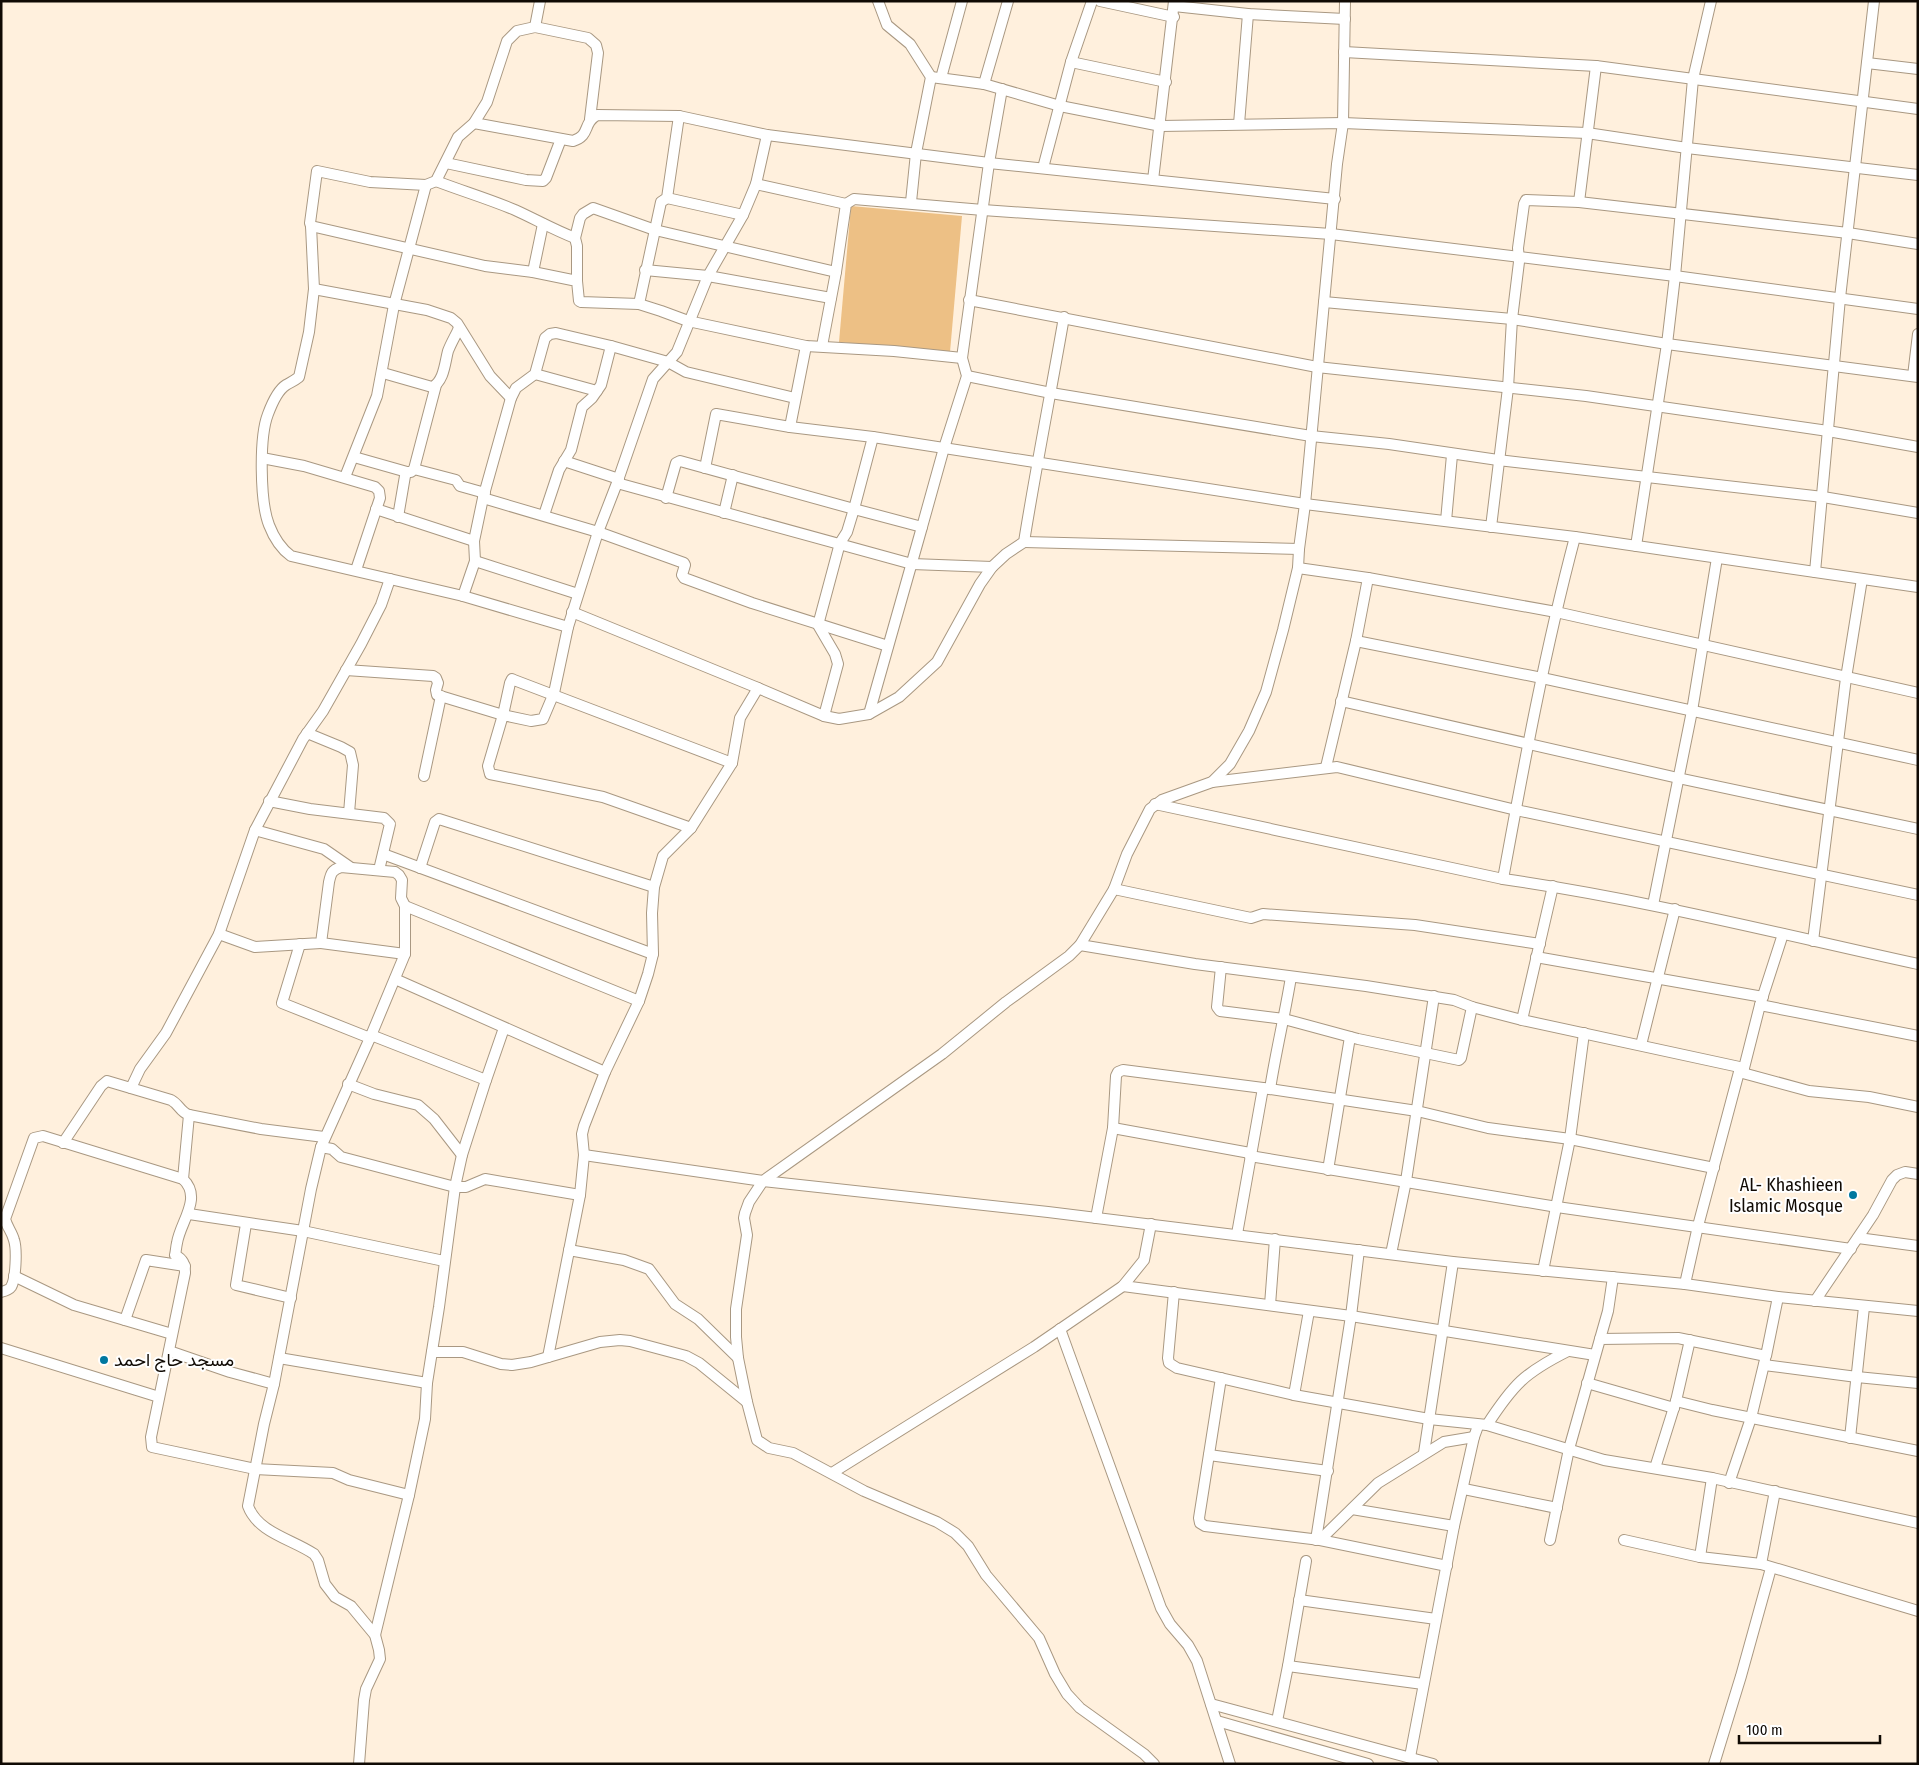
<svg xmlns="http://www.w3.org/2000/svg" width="1919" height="1765" font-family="'Fira Sans Condensed',Vazirmatn,sans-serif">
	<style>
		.green { fill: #edc085 }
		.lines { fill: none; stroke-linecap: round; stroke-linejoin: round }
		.street-casing { stroke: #a99882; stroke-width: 12 }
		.street { stroke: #fff; stroke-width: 10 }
		.poi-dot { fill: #0078a0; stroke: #fff; stroke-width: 2 }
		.labels { text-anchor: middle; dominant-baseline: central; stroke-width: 4; stroke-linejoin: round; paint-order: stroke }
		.poi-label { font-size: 18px; fill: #100a04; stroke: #fff; text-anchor: end }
	</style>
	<rect width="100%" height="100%" fill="#fff0dd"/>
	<polygon class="green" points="851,206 962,216 950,352 839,342"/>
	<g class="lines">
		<g class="street-casing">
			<g id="street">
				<path d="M540 1 535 27 517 31 507 41 487 102 474 123 458 137 436 181 426 185 370 182 317 171 310 223 311 226 314 289 309 332 299 377C294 381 291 382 286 385 278 390 271 406 268 414 259 437 260 502 269 525 274 538 280 548 291 556L463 596 568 627"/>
				<polyline points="878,1 887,25 910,44 931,77 916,153 911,202"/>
				<polyline points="1100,1 1174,17"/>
				<polyline points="1174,6 1248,14 1345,19"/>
				<polyline points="535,27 588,38 596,45 598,53 590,119"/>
				<polyline points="1344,52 1596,66 1918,109"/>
				<polyline points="1071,62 1166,82"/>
				<polyline points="1867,63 1918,69"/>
				<polyline points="931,77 984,84 1060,106 1161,126 1343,123 1587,133 1687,148 1918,175"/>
				<polyline points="941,78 962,1"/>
				<polyline points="984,84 1008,1"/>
				<polyline points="679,116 667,198 661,202 639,304 661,311 688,321 806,346 894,351 962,358"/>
				<path d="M474 123 573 141C591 135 582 124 597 115L679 116 767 135 989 163 1335 199"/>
				<polyline points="1239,124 1248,14"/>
				<polyline points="446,163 526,180 543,181 546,178 561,139"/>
				<polyline points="1043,168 1071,62 1092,1"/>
				<polyline points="1153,180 1174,1"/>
				<path d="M436 181C462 191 489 199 515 210 535 219 554 230 575 238"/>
				<polyline points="756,184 846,204"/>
				<polyline points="667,198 743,215"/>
				<polyline points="1579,202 1596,66"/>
				<polyline points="311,226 485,266 533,272 577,281 579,301 581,302 639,304"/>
				<polyline points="645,270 708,276 831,298"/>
				<polyline points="533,272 543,224"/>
				<polyline points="577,281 577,246 575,238 580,218 583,214 593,208 655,230 836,272"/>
				<polyline points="314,289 427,310 451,318 457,323 490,376 511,398"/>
				<polyline points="969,300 1317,367 1586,396 1828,431 1918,447"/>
				<polyline points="1324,302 1512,319 1667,344 1918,377"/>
				<polyline points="822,346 836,272 846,204 854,199 983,210 1331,234 1675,276 1918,309"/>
				<path d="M383 373 432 387C444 382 445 362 448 351 451 343 456 335 459 328"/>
				<polyline points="535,374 597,391"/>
				<polyline points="967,376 1051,393 1311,436 1389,444 1498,460 1823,497 1918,513"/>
				<polyline points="1913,376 1918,334"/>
				<polyline points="790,427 806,346"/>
				<polyline points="354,457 407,472"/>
				<polyline points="262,458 304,466 375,487 379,491 380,498 356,570"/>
				<polyline points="564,461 619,479"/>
				<polyline points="705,468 716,414 790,427 873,437 1305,504 1575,537 1918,587"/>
				<polyline points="414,469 456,480 460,486 485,493"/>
				<polyline points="345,477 377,396 394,305 426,185"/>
				<polyline points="617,483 912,564 992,567"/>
				<polyline points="483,498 598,532 684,563 685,565 682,575 684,578 752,603 888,646"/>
				<polyline points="666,498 676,463 680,461 854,509 873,437"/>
				<polyline points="376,509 474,541"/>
				<polyline points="724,513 733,475"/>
				<polyline points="544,515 559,470 571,450 582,407 592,398 601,385 611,346"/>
				<polyline points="398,517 405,476 407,472 411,472 414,469 436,385"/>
				<polyline points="1446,521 1452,455"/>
				<polyline points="1491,527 1508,388 1512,319 1519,262 1518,248 1524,204 1526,200 1579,202 1848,233 1918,244"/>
				<polyline points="1024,542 1299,549"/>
				<polyline points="1636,546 1667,344 1675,276 1693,79 1711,1"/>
				<polyline points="475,561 578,594"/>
				<polyline points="1298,568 1368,578 1556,612 1918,693"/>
				<polyline points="1815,572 1840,298 1874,1"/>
				<polyline points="463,596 475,561 474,541 483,498 511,398 516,388 535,374 545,338 550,334 556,333 611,346 668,362 686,372 795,398"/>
				<polyline points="572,612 758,688"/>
				<polyline points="1356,641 1542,678 1918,760"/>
				<polyline points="346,670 433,676 436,678 438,683 436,690 437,695 503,715 510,683 512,679 514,680 732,763"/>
				<polyline points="1341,701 1678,778 1918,829"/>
				<polyline points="869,714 922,527"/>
				<polyline points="824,716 838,664 835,654 818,625 840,543 847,532 854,509 922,527 944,448 967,376 962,358 989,163 1002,89"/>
				<polyline points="307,733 341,747 350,752 353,765 349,813"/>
				<polyline points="1326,767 1356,641 1368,578"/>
				<polyline points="424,776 441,696"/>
				<polyline points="1212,782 1337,767 1516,810 1918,895"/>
				<polyline points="269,801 310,809 384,818 390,824 379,870"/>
				<path d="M1155 804 1503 879C1643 899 1780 934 1918 964"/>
				<polyline points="691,828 603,797 490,774 488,766 503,715 531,721 543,719 554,693 568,627 598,532 617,483 653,379 677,352 708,276 743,215 756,184 767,135"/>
				<polyline points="255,830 324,849 350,867"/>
				<polyline points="383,854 653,954"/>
				<polyline points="420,868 435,822 439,819 654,887"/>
				<path d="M1503 879C1524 764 1545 650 1575 537"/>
				<polyline points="1114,889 1251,918 1263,914 1415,925 1540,944"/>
				<polyline points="1653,905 1692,711 1717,558"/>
				<polyline points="405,906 639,1001"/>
				<path d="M219 934 255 947 321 943 329 882C331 873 332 870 341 867L395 872 399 875 402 880 401 898 405 906V954L370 1038 321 1147 311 1189 274 1384 264 1424 248 1506C258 1533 292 1539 314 1554L318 1560 325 1584 335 1597 351 1606 375 1635 379 1650 380 1659 366 1689 364 1700 359 1764"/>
				<polyline points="1813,941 1846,678 1862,579"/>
				<polyline points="321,943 405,954"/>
				<polyline points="300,944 282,1003 370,1038"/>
				<polyline points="1080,945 1195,964 1366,986 1454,1000 1472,1007 1522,1020 1744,1068"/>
				<polyline points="1536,957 1763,997"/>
				<polyline points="1221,967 1217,1007 1220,1011 1284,1019 1358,1039 1459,1060 1461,1058 1472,1007"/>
				<polyline points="395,979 605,1072"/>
				<polyline points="1760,1005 1918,1036"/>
				<polyline points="1522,1020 1553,886"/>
				<polyline points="371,1035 486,1080 462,1155 455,1187 439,1307 427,1383 425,1419 409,1495 375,1635"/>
				<polyline points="1641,1045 1675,909"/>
				<polyline points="1739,1072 1809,1091 1869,1097 1918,1107"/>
				<polyline points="486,1080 504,1028"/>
				<polyline points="348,1084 374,1094 418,1105 434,1119 462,1155"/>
				<polyline points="131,1088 140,1069 166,1033 219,934 255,830 303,739 323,711 361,644 381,605 390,579"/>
				<path d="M1270 1089C1276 1051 1285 1014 1291 977"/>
				<polyline points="189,1115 261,1129 324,1137"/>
				<polyline points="1113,1128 1250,1153"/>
				<path d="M63 1143 101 1086 107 1081 171 1100C179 1104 180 1112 189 1115L183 1179C203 1198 180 1222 177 1243 176 1247 176 1251 175 1255 183 1259 185 1264 185 1273L151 1437 152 1447 255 1469 333 1473 349 1480 409 1495"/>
				<polyline points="321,1147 332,1149 341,1157 455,1187 466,1187 485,1179 580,1195"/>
				<polyline points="584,1155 763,1181 1048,1212 1453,1262 1685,1284 1778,1297 1918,1311"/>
				<polyline points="1250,1156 1557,1207 1851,1249"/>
				<polyline points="1328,1170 1350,1037"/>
				<polyline points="189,1214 303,1231 444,1261"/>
				<polyline points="1096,1218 1113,1128 1116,1076 1118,1072 1123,1070 1263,1088 1417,1111 1488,1128 1570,1139 1714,1168"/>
				<polyline points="246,1224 236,1285 291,1298"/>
				<polyline points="1237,1234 1263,1088"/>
				<polyline points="1858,1238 1918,1246"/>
				<polyline points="569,1250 624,1260 649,1269 675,1304 698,1319 738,1358"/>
				<polyline points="1391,1254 1406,1181 1434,996"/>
				<polyline points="1543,1271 1570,1139 1584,1033"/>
				<polyline points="14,1276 74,1305 172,1334"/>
				<polyline points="1685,1284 1698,1226 1739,1072 1744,1068 1760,1005 1783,934"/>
				<polyline points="1123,1286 1351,1316 1595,1355"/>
				<path d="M1 1292C5 1291 9 1290 11 1287 16 1279 17 1249 14 1240 12 1232 7 1227 5 1219L34 1138 43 1136 183 1179"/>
				<polyline points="1174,1292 1168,1358 1169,1363 1177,1368 1294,1395 1429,1419 1487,1425 1604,1460 1712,1478 1918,1523"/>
				<polyline points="1815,1301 1873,1215 1892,1180 1897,1175 1905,1172 1918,1174"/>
				<polyline points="1270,1305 1275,1239"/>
				<polyline points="125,1320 146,1260 185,1266"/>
				<polyline points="1060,1329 1161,1608 1170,1624 1188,1645 1197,1661 1230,1764"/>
				<polyline points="1600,1339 1608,1311 1613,1277"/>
				<polyline points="1,1348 159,1397"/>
				<polyline points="169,1351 230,1372 274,1384"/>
				<polyline points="432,1352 463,1352 501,1364 512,1365 531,1362 600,1342 620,1340 630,1341 686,1356 699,1363 747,1402"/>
				<path d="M548 1357 580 1195 584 1155 582 1134 584 1126 605 1072 639 1001 648 974 653 954 652 913 654 887 663 856 691 828 732 763 740 718 758 688 824 716 839 719 869 714 899 697 937 662 980 584 992 567 1006 554 1024 542C1036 467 1051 392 1064 317"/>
				<polyline points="279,1358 427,1383"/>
				<polyline points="1764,1365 1857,1377 1918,1383"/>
				<polyline points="1221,1378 1199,1518 1200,1523 1205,1526 1320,1540 1447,1566"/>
				<polyline points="1587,1383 1674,1408"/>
				<polyline points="1294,1395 1309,1311"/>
				<polyline points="1676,1401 1712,1410 1918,1451"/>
				<path d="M1487 1425C1513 1385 1524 1373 1568 1351"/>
				<polyline points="1850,1438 1864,1307"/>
				<polyline points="1424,1453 1453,1262"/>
				<polyline points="1209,1455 1328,1471"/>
				<polyline points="1655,1468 1676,1401 1690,1340"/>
				<polyline points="832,1473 1034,1347 1123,1286 1144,1260 1151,1224"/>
				<polyline points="1729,1483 1751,1418 1765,1360"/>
				<polyline points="1464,1489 1557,1508"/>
				<polyline points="1352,1509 1454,1526"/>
				<polyline points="1316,1540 1351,1316 1359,1250"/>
				<polyline points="1320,1540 1378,1483 1444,1442 1474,1437"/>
				<polyline points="1550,1540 1569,1449 1600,1339 1678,1338 1766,1356 1778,1297"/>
				<polyline points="1624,1540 1700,1557 1761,1564 1918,1611"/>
				<polyline points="1700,1557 1712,1478"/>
				<polyline points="1761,1564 1775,1491"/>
				<polyline points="1299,1600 1436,1619"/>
				<polyline points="1288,1666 1423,1684"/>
				<polyline points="1211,1704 1433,1764"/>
				<polyline points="1217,1721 1368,1764"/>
				<polyline points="1277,1721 1288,1666 1306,1561"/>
				<polyline points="1410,1757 1454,1526 1474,1437 1478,1426"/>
				<polyline points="1154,1764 1144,1754 1080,1708 1067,1694 1055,1674 1039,1638 986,1575 968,1546 955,1533 937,1522 864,1491 793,1453 769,1448 757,1440 747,1402 738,1358 736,1337 736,1309 747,1235 744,1218 745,1213 749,1202 763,1181 942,1054 1006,1002 1069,956 1080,945 1114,889 1127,854 1150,809 1162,800 1212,782 1230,764 1249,731 1266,692 1283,630 1298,568 1299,549 1305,504 1337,164 1343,123 1345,1"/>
				<polyline points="1714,1764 1741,1676 1771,1568"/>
			</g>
		</g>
		<use href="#street" class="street"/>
	</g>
	<g class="poi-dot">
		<circle cx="1853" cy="1195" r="5"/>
		<circle cx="104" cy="1360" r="5"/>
	</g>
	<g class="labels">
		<g class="poi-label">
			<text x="1843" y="1185">AL- Khashieen<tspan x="1843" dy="21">Islamic Mosque</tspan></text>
			<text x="114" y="1360" text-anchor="start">مسجد حاج احمد</text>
		</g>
	</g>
	<rect width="1919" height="1765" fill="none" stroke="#100a04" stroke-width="5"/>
	<path d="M1739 1735v8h141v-8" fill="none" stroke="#100a04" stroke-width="2.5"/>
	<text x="1746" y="1735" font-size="15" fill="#100a04" stroke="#ffffff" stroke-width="4" paint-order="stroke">100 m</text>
</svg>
